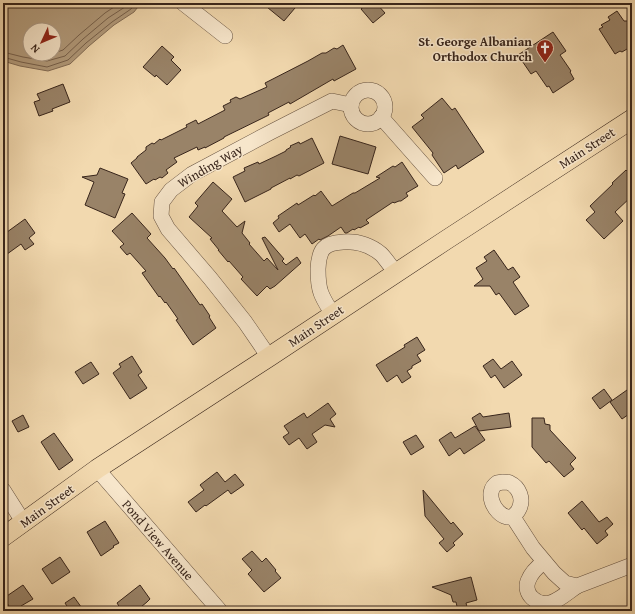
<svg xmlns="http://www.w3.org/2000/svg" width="635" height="614" font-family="'Gentium Book Plus',serif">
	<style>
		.water { fill: #b39c7d; stroke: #826c56; fill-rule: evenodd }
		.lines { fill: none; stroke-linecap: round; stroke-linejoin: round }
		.shore { stroke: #76604c; stroke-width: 1 }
		.building { fill: #998368; stroke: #38251b }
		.minor-casing { stroke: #665240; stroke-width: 16 }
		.major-casing { stroke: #38251b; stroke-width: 20 }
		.minor { stroke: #f7e6cb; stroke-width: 15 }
		.major { stroke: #f2d9af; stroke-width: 19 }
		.labels { text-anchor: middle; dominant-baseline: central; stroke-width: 3; stroke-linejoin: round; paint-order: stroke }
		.poi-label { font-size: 13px; font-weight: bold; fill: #38251b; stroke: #f7e6cb; text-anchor: end }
		.street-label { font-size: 13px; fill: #38251b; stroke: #f7e6cb }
	</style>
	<rect width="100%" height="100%" fill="#f2d9af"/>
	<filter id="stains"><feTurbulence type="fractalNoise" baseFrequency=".005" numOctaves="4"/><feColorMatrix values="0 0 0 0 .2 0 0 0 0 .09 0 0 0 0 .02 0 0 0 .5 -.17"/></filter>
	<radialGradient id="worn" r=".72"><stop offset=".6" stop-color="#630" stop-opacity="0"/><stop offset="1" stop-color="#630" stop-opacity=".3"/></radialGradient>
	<path class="water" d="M3 3H141L134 12 114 25 89 46 70 64 48 71 20 66 3 61ZM30 30H54V54H30Z"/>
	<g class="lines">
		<g class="shore">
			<polyline points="3,52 23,57 47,61 65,56 83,39 108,18 128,5 130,3"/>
			<polyline points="54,53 63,50 79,35 105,13 120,3"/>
			<polyline points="3,57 21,62 47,67 68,60 86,43 112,22 131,9 136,3"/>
		</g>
	</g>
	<g class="building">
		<polygon points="262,3 288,3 295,8 284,21"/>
		<polygon points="368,3 376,3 385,13 373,23 361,9"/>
		<polygon points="617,11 624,21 628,21 632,28 632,46 622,52 620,51 615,54 599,29 603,27 601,25 610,20 608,17"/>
		<polygon points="553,32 566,51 560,55 571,71 570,72 574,79 553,93 549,86 547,87 536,71 531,74 518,55"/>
		<polygon points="343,45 356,69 334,81 333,79 290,104 289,102 268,113 269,115 224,137 224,138 205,148 205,147 198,150 197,147 174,158 177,162 166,170 168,173 162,178 160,177 155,180 154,179 146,184 131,163 137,158 137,157 146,150 146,147 152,143 154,144 160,139 161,140 187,127 186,125 196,120 198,124 225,110 223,106 231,102 230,100 236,97 240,99 267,87 265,83 308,61 322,53 326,53 334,48 337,49"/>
		<polygon points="162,46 174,57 171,60 181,70 167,85 156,75 155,77 143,67"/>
		<polygon points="63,84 70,102 52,109 53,111 39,116 34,102 40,100 37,94"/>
		<polygon points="442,98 452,110 455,108 484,152 458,169 456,165 444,173 432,155 433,153 412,127 424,118 421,115"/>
		<polygon points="340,136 376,147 368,174 332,164"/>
		<polygon points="312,138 324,163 299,176 297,175 290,179 290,178 271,188 271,189 245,202 233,177 245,171 244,168 258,162 259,164 276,156 286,151 286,150 291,147 290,146 299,142 300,144"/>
		<polygon points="402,162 418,186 406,193 408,196 401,201 399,201 394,203 393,202 366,220 369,223 360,228 359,227 354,230 353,229 347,233 345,233 341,227 328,236 320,240 319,239 312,244 305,234 300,238 290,224 279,232 273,223 279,218 278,216 297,203 298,205 314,195 315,196 321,191 332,206 353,193 355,193 380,178 376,177 393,166 395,167"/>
		<polygon points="100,168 128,179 122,193 125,194 115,218 85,205 94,182 82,177 97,175"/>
		<polygon points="626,170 632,176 632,196 615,212 623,221 604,239 586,220 595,212 590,206 613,184 612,183"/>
		<polygon points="213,182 232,199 222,211 237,227 245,221 242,233 250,243 249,244 264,261 267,258 278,270 262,238 265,237 284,259 282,261 286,265 297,257 301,263 275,286 270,289 267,286 257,296 241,279 243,277 229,261 228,262 218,250 219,250 210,239 212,238 189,217 198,206 195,203"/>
		<polygon points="132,213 151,234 147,238 165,258 173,269 174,268 200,305 202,304 210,316 209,317 216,328 193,345 176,320 178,319 166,302 165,303 160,296 159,297 142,273 146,271 130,253 127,255 120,247 124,244 112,231"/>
		<polygon points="25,219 35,233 29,238 34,244 25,250 21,244 3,257 3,235"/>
		<polygon points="494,250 508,270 513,267 520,277 513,282 529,306 515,315 499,293 496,295 490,286 474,286 483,279 476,268 487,261 484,257"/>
		<polygon points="417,337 425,350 417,355 421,361 412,366 412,368 407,371 411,377 402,383 397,375 387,382 376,365 405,347 404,345"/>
		<polygon points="132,356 142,372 138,375 147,388 130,399 113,373 121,367 119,364"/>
		<polygon points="493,359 501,369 512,361 522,375 504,388 495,375 491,378 483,366"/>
		<polygon points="91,362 99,374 83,384 75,372"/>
		<polygon points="604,389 612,400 600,409 592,398"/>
		<polygon points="627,390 632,396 632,412 622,419 610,402"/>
		<polygon points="328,403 336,414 330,419 335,427 325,425 312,434 317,442 307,449 299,438 289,445 283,437 289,433 284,426 304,413 307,418"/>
		<polygon points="480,413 483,417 509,413 511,427 479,431 472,418"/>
		<polygon points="23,415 29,427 18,432 12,421"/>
		<polygon points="532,418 544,418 545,424 550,425 550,430 576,458 570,464 574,469 564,477 549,461 546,463 532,447"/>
		<polygon points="475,426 485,440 464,454 460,448 449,456 439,440 451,432 455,438"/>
		<polygon points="54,433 73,460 59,470 41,442"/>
		<polygon points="416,435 424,447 411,455 403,442"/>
		<polygon points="217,472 225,482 235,474 244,485 231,494 228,490 206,506 205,505 196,512 188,502 204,490 200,485"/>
		<polygon points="423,490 451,524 453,522 463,534 453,543 455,545 447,552 439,543 444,539 425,516"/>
		<polygon points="582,501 599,522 607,517 613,524 605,531 608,535 597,544 584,528 582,530 568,513"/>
		<polygon points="105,521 119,543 113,546 114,547 101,556 87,532"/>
		<polygon points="252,551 262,562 266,558 276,570 275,571 281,578 264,592 248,574 252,570 242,559"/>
		<polygon points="60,557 70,572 52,584 42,569"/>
		<polygon points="471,577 477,600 466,603 468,611 458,611 456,602 453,602 451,595 432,587"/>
		<polygon points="23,585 33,599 21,606 24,611 12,611 4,598"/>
		<polygon points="140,585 150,599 147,602 136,611 122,611 117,603"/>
		<polygon points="74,597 84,611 70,611 65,603"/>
	</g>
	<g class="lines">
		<g class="minor-casing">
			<g id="minor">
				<polyline points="183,3 225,36"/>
				<circle cx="368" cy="107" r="17"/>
				<polyline points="381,117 435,178"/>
				<path d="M333 315C329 308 324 301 321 293 318 285 318 277 318 269 319 250 323 243 343 242 357 241 370 245 381 254 386 259 391 267 396 273"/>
				<polyline points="269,357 245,322 210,278 168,229 161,216 162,202 171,190 192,174 271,132 332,101 351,105"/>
				<polyline points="97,469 220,611"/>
				<path d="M503 482C505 482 508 482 510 483 519 487 524 499 519 509 518 512 515 514 513 517 511 517 509 517 507 517 494 514 484 492 497 483 497 483 503 482 503 482Z"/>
				<polyline points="3,490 24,523"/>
				<polyline points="513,517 533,548 554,573 565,583 577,586 632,565"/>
				<path d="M544 562C537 567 531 573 528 581 523 594 537 606 550 603 560 600 568 592 577 586"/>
			</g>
		</g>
		<g class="major-casing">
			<polyline id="major" points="3,537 97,469 269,357 446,240 632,119"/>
		</g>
		<use href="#minor" class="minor"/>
		<use href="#major" class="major"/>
	</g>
	<defs>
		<g id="church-pin" transform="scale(0.9)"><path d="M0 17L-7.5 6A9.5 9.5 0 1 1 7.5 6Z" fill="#8f2418" stroke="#f7e6cb"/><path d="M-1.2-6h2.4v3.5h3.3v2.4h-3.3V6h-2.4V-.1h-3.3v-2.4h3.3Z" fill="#fff"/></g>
	</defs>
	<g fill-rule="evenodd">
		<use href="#church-pin" x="545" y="48"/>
	</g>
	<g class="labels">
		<g class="poi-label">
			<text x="532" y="41">St. George Albanian<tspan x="532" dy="15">Orthodox Church</tspan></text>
		</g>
		<g class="street-label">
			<text transform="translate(587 148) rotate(-33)">Main Street</text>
			<text transform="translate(210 166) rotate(-30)">Winding Way</text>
			<text transform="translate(316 326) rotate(-34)">Main Street</text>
			<text transform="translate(47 506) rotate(-36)">Main Street</text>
			<text transform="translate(158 540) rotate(49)">Pond View Avenue</text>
		</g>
	</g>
	<rect width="635" height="614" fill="none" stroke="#f2d9af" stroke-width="16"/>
	<rect x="4" y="4" width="627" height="606" fill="none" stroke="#38251b" stroke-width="2"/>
	<rect x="8" y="8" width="619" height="598" fill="none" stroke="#38251b"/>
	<g transform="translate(42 42) rotate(226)"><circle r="19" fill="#f7e6cb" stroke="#ab9985"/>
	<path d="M0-3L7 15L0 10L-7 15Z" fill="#8f2418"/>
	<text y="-6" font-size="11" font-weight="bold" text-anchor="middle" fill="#38251b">N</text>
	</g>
	<rect width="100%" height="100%" filter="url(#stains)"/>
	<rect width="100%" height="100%" fill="url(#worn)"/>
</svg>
